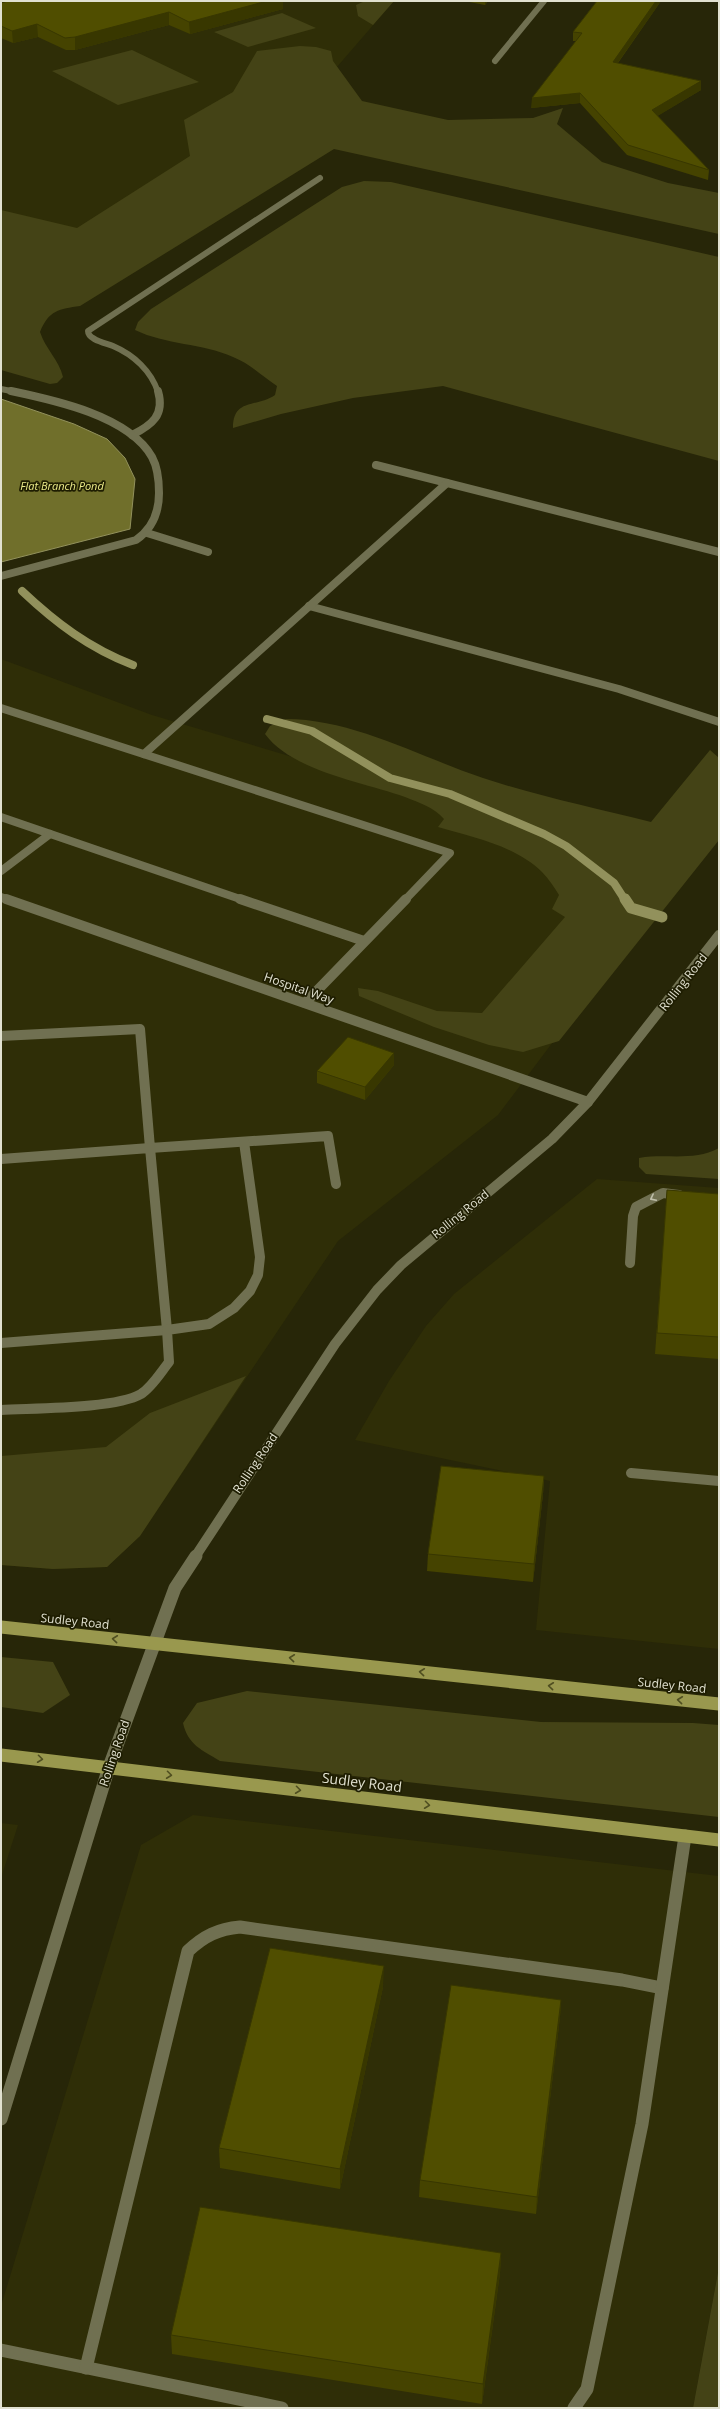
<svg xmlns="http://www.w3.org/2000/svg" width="720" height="2409" font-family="'Open Sans',sans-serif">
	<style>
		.built { fill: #2f2e07 }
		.green { fill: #444316 }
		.water { fill: #706f2b; stroke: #92915c }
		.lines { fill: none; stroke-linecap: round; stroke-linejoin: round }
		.stream-far1 { stroke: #92915c; stroke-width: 8 }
		.stream { stroke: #92915c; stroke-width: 11 }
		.service-far3 { stroke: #707051; stroke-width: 6 }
		.service-far2 { stroke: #707051; stroke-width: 8 }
		.service-far1 { stroke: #707051; stroke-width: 10 }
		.service { stroke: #707051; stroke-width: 13 }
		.minor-far3 { stroke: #707051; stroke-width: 6 }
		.minor-far2 { stroke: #707051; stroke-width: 8 }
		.minor-far1 { stroke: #707051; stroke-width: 10 }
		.minor { stroke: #707051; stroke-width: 13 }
		.tertiary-far1 { stroke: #707051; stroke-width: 10 }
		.tertiary { stroke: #707051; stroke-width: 13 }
		.primary { stroke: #99984e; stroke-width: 13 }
		.wall { fill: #454300 }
		.shaded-wall { fill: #383700 }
		.building { fill: #504e00; stroke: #383700 }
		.oneway { stroke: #bfbfaa }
		.oneway2 { stroke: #4f4e20 }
		.labels { text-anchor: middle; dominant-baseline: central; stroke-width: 3.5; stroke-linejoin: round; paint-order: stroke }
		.far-water-label { font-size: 11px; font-style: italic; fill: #ebea89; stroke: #1e1d01 }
		.street-label { font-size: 12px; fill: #e1e1d0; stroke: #1e1d01 }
		.near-street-label { font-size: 14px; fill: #e1e1d0; stroke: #1e1d01 }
	</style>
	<rect width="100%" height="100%" fill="#272608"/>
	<g class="built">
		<polygon points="1,1 394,1 298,112 85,235 1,214"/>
		<polygon points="1,659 152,715 680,873 498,1115 338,1241 140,1536 107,1567 53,1569 1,1565"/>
		<polygon points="597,1179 719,1188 719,1649 536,1630 550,1481 355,1440 389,1381 426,1326 454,1294"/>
		<polygon points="193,1815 719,1876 719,2267 693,2408 1,2408 1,2306 141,1845"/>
		<polygon points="1,1823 18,1825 1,1878"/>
	</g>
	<g class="green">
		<polygon points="365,1 394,1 373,25 358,16 356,5"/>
		<polygon points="282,13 316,28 248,47 214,32"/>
		<path d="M300 46 316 47 331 51 333 61 362 101 448 120 533 118 563 108 557 124 602 162 668 183 719 193V234L334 149 80 306C59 309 49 310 40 332 45 348 59 360 63 377L57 383 50 384 1 370V210L77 228 190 156 184 120 233 92 257 51Z"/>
		<polygon points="132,50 199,82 118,105 52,71"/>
		<path d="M364 181 391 182 719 257V461L443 386 353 398 281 414 233 428C233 398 256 408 275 395L277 386C263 377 249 363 233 357 202 343 166 345 135 330L138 322 151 309 342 187Z"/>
		<path d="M286 719C353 719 420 757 483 778 537 796 595 808 651 822L710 750 719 758V840L559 1041 523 1052 489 1045 434 1027 359 996 358 988 378 991 437 1011 482 1013 565 917 552 909 559 895C554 887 549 879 542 872 516 846 473 837 438 827L444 819C433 807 420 803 405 797 363 782 292 771 265 734L270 726Z"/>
		<path d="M719 1148V1179L646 1174 639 1167V1158C666 1153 693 1162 719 1148Z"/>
		<polygon points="246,1376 140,1536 107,1567 53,1569 1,1565 1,1456 106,1447 150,1413"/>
		<polygon points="1,1657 53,1662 70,1695 43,1713 1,1707"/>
		<path d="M247 1691 541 1722 693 1723 719 1725V1817L220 1761C202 1750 188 1745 183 1723L197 1703Z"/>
		<polygon points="719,2267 719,2408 693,2408"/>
	</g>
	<polygon class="water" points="1,399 74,424 107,439 125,458 135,479 130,529 1,562"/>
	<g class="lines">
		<g class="stream-far1">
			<path d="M22 591C56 623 89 648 133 665"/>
			<polyline points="267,719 312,731 390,778 450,794 544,834 566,846 614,883 625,900"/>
		</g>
		<polyline class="stream" points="625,899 631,908 662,917"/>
		<g class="service-far3">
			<polyline points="1,389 16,392"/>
			<path d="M158 392C151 371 134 355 113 346 106 343 88 340 88 331L320 178"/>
		</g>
		<g class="service-far2">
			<path d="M132 435C152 425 165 415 158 391"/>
			<polyline points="376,465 719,552"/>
			<polyline points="147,533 208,552"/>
			<path d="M1 576 136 540C152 529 159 512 159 493 159 481 158 468 152 457 129 416 54 400 11 391"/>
			<polyline points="309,606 619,689 719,722"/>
			<polyline points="1,708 450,853 405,900"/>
			<polyline points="144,754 447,483"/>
			<polyline points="1,817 243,900"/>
			<polyline points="1,871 50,834"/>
		</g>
		<g class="service-far1">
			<polyline points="240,899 364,941"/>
			<polyline points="305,1003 406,899"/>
			<polyline points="1,1036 140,1029 150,1148 328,1136 336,1184"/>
			<polyline points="1,1159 150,1148 167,1330 1,1343"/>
			<polyline points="630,1263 633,1216 636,1207 663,1193 679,1195"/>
			<path d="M1 1410C33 1408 115 1409 141 1394 152 1387 161 1372 169 1362L167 1330 209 1324 234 1308 250 1291 258 1275 260 1257 244 1142"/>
			<polyline points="631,1473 719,1481"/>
		</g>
		<g class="service">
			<polyline points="1,2350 282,2408"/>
			<path d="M86 2368 188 1951C204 1936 218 1929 240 1927L622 1980 662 1988"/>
			<polyline points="574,2408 587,2389 642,2124 685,1836"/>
		</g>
		<polyline class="minor-far3" points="495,61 544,1"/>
		<polyline class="minor-far2" points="1,897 9,900"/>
		<polyline class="minor-far1" points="6,899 588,1102"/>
		<polyline class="minor" points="1,2119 109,1767"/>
		<polyline class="tertiary-far1" points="195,1557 335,1344 377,1290 401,1265 552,1139 588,1102 719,935"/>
		<polyline class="tertiary" points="109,1767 175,1588 196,1556"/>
		<g class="primary">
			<polyline points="1,1627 719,1704"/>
			<polyline points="1,1755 719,1840"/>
		</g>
	</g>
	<g class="wall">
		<polygon points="464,1 488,1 485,5"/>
		<polygon points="597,1 661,1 618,63 701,90 657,116 709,170 708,180 627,155 580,103 531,108 576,41 573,41 573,32"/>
		<polygon points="1,3 283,9 190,34 169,25 75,50 66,50 38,37 13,43 1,38"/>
		<polygon points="394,1065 365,1100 317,1083 317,1071"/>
		<polygon points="667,1190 719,1194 719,1359 655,1354"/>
		<polygon points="544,1476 543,1494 533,1582 427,1571 428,1554"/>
		<polygon points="383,1987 340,2189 220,2168 219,2148"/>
		<polygon points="561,2000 560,2017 536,2214 419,2197 420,2180"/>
		<polygon points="501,2253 500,2273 482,2404 172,2354 171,2335"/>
	</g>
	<g class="shaded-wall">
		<polygon points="267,1 283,1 283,9 190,34 189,22"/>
		<polygon points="485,1 488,1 485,5"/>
		<polygon points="656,1 661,1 612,71 613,62"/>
		<polygon points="169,12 169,25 75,50 75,37"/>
		<polygon points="37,24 38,37 13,43 12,31"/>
		<polygon points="701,81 701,90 651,120 652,110"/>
		<polygon points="580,93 580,103 531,108 532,98"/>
		<polygon points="394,1053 394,1065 365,1100 365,1087"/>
		<polygon points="544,1476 543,1494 533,1582 534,1564"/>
		<polygon points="384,1966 383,1987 340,2189 340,2169"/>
		<polygon points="561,2000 560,2017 536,2214 537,2197"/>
		<polygon points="501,2253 500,2273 482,2404 483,2384"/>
	</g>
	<g class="building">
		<polygon points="8,1 267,1 189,22 169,12 75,37 65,38 37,24 12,31 1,26 1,3"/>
		<polygon points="597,1 656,1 613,62 701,81 652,110 709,170 628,145 580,93 532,98 582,33 573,32"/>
		<polygon points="348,1037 394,1053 365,1087 317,1071"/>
		<polygon points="667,1190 719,1194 719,1337 657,1333"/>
		<polygon points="441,1466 544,1476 534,1564 428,1554"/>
		<polygon points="270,1948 384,1966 340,2169 219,2148"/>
		<polygon points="451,1985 561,2000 537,2197 420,2180"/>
		<polygon points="200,2207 501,2253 483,2384 171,2335"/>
	</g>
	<defs><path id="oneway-chevron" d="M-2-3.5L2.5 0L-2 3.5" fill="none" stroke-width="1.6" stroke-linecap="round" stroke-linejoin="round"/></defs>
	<use class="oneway" href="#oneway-chevron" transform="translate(653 1198) rotate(153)"/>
	<g class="oneway2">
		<use href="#oneway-chevron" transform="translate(115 1639) rotate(-174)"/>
		<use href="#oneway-chevron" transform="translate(292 1658) rotate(-174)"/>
		<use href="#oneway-chevron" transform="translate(422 1672) rotate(-174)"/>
		<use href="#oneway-chevron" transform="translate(551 1686) rotate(-174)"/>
		<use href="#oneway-chevron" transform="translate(680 1700) rotate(-174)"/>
		<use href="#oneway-chevron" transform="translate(40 1759) rotate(7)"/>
		<use href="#oneway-chevron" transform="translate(169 1775) rotate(7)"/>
		<use href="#oneway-chevron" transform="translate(298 1790) rotate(7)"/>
		<use href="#oneway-chevron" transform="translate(427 1805) rotate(7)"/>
	</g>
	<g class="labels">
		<g class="far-water-label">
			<text x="62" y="485">Flat Branch Pond</text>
		</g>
		<g class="street-label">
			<text transform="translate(683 982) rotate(-52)">Rolling Road</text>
			<text transform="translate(299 988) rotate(19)">Hospital Way</text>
			<text transform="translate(460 1214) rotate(-39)">Rolling Road</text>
			<text transform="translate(255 1463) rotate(-56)">Rolling Road</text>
			<text transform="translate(75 1621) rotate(6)">Sudley Road</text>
			<text transform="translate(672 1685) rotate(6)">Sudley Road</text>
			<text transform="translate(114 1753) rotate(-71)">Rolling Road</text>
		</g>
		<g class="near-street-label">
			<text transform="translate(362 1782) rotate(7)">Sudley Road</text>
		</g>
	</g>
	<rect width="720" height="2409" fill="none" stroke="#e1e1d0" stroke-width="4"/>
</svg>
